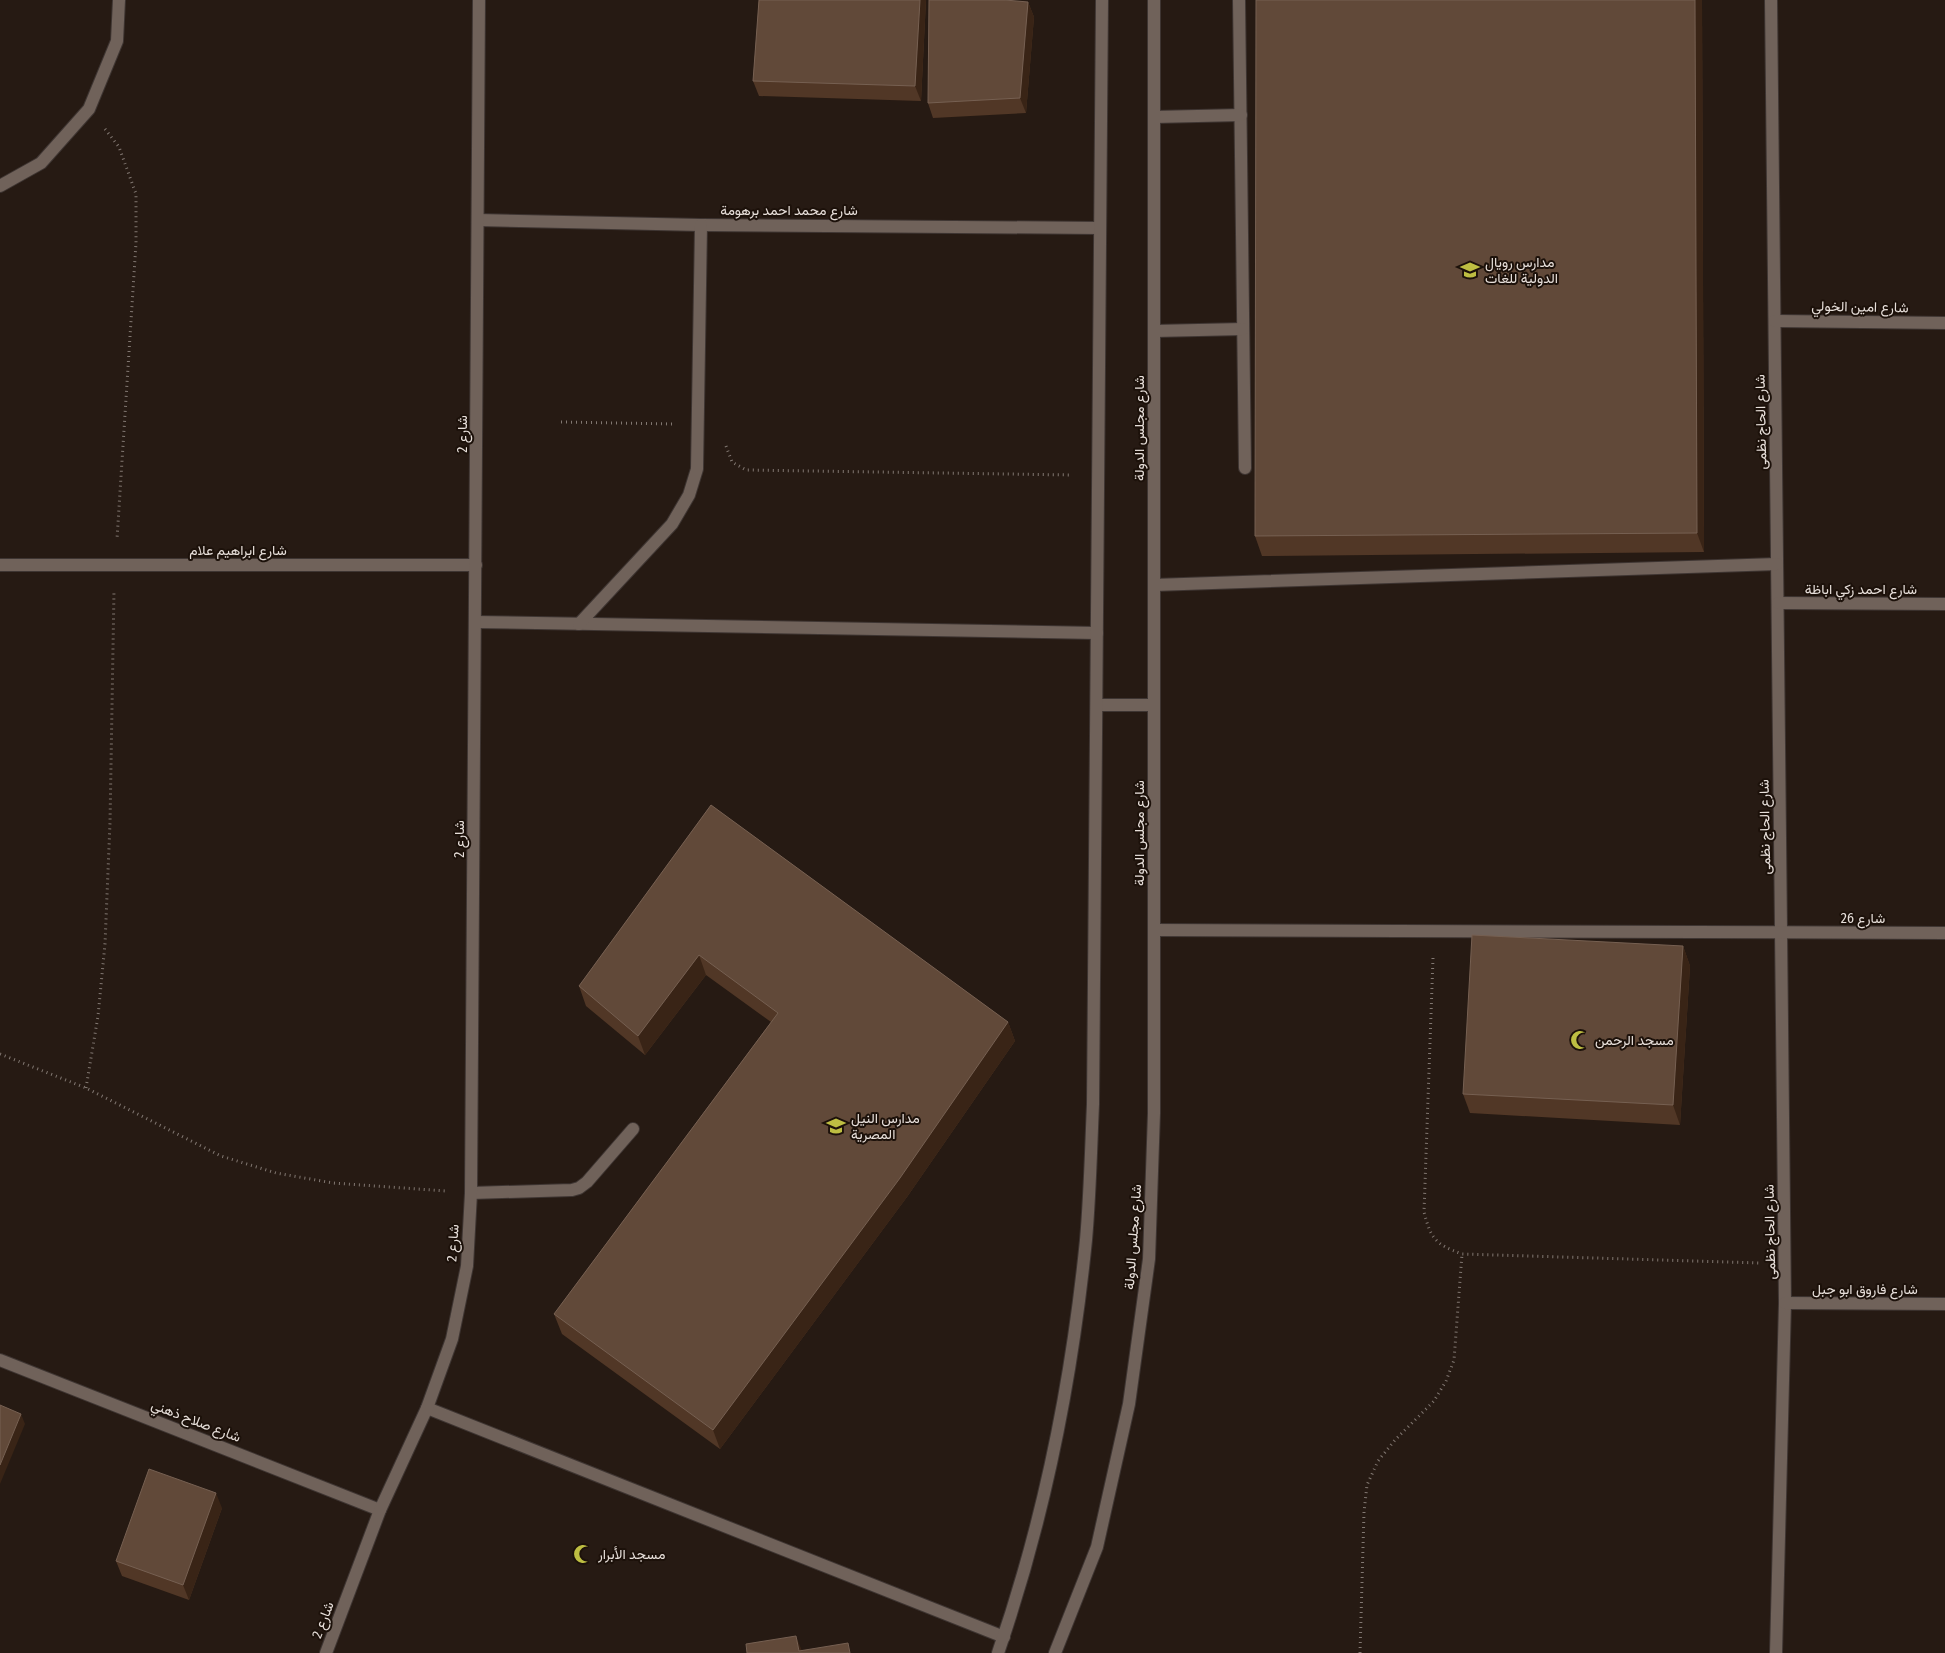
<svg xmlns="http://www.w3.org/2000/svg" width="1945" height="1653" font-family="'Fira Sans Condensed',Vazirmatn,sans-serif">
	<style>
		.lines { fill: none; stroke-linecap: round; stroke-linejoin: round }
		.minor-casing { stroke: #3e3532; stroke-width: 14 }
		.path { stroke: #827872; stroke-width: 3; stroke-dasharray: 1 4; stroke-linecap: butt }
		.minor { stroke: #70625a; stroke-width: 12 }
		.wall { fill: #513726 }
		.shaded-wall { fill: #392416 }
		.building { fill: #614939; stroke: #766052 }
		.labels { text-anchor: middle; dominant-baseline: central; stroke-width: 4; stroke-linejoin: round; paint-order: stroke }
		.street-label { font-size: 14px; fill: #e7dfda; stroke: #1c110a }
		.poi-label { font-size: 14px; fill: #e7dfda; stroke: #1c110a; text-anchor: start }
	</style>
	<rect width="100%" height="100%" fill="#261a13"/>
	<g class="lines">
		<g class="minor-casing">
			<g id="minor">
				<polyline points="1239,0 1245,468"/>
				<polyline points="1771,0 1785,1303 1776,1653"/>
				<polyline points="1154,117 1241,115"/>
				<polyline points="0,186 41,163 89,109 117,41 119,0"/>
				<polyline points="478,220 701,225 1100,228"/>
				<polyline points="1775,321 1945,323"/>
				<polyline points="1154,331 1243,329"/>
				<polyline points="0,565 476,565"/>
				<polyline points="1154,585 1777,564"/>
				<polyline points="1778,603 1945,604"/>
				<polyline points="475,622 1097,633"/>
				<polyline points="579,624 672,524 689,495 697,469 701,225"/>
				<polyline points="1097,705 1154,705"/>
				<polyline points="1154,930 1945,933"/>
				<polyline points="471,1193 572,1190 579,1188 587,1182 633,1129"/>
				<polyline points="1785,1303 1945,1304"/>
				<polyline points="0,1360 380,1510"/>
				<polyline points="427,1408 1004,1637"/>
				<polyline points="326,1653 380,1510 427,1408 452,1339 467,1266 471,1193 479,0"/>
				<path d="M998 1653C1044 1520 1072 1379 1086 1240 1090 1195 1091 1149 1093 1104L1102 0"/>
				<polyline points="1055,1653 1097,1547 1129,1404 1149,1259 1154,1113 1154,0"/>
			</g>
		</g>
		<g class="path">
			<polyline points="105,129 119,147 136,194 136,243 117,539"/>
			<polyline points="561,422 673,424"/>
			<polyline points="726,446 732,462 746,470 1072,475"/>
			<path d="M1433 958 1424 1212C1431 1239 1435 1244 1462 1254L1760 1263"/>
			<polyline points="0,1054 86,1088 221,1156 276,1173 333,1183 446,1191"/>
			<polyline points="86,1088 98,1016 105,944 110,823 114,590"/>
			<polyline points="1360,1653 1364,1512 1367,1485 1378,1461 1395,1440 1434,1401 1446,1381 1454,1360 1462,1254"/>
		</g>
		<use href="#minor" class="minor"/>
	</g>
	<g class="wall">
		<polygon points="759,0 926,0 921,101 759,96 753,81"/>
		<polygon points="1702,0 1704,552 1262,556 1255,536"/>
		<polygon points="1028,2 1034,17 1026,113 933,118 928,103"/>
		<polygon points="711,805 1008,1022 1015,1041 907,1197 720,1449 562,1334 554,1314 771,1022 706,975 645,1055 586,1006 579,986"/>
		<polygon points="1683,946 1690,966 1680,1125 1470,1113 1463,1094"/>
		<polygon points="222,1508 189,1600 122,1576 116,1561"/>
	</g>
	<g class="shaded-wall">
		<polygon points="920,0 926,0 921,101 915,86"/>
		<polygon points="1695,0 1702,0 1704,552 1697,533"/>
		<polygon points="1028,2 1034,17 1026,113 1020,98"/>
		<polygon points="1683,946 1690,966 1680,1125 1673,1105"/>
		<polygon points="699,955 706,975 645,1055 638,1036"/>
		<polygon points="1008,1022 1015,1041 907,1197 720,1449 713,1430"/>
		<polygon points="21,1414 25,1424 0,1484 0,1465"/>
		<polygon points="216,1493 222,1508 189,1600 183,1585"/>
		<polygon points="796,1636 802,1651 799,1653"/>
	</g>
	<g class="building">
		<polygon points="759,0 920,0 915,86 753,81"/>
		<polygon points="929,0 1005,0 1028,2 1020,98 928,103"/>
		<polygon points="1256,0 1695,0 1697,533 1255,536"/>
		<polygon points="711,805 1008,1022 900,1178 713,1430 554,1314 778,1013 699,955 638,1036 579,986"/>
		<polygon points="1472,935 1683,946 1673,1105 1463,1094"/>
		<polygon points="0,1405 21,1414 0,1465"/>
		<polygon points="149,1469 216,1493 183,1585 116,1561"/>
		<polygon points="796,1636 799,1651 848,1643 850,1653 747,1653 746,1644"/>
	</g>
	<defs>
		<g id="school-bare" transform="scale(1.5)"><path d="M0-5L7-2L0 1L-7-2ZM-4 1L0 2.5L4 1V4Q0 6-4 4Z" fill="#bebe42" stroke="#1c110a" stroke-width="2.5" paint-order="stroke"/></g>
		<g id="mosque-bare" transform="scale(1.5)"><path d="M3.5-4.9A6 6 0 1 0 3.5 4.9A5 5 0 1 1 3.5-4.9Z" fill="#bebe42" stroke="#1c110a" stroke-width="2.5" paint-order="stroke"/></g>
	</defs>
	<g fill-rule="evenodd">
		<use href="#school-bare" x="1470" y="270"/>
		<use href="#mosque-bare" x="1580" y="1040"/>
		<use href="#school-bare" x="836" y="1126"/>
		<use href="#mosque-bare" x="583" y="1554"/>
	</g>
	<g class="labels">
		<g class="street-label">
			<text x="789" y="210">شارع محمد احمد برهومة</text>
			<text transform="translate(1860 307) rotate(1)">شارع امين الخولي</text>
			<text transform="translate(1761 422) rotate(-91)">شارع الحاج نظمى</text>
			<text transform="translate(1139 428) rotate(-90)">شارع مجلس الدولة</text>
			<text transform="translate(462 434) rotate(-90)">شارع 2</text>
			<text x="238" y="550">شارع ابراهيم علام</text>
			<text x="1861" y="589">شارع احمد زكي اباظة</text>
			<text transform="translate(1765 827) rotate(-91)">شارع الحاج نظمى</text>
			<text transform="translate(1139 833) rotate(-90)">شارع مجلس الدولة</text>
			<text transform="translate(459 839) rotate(-90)">شارع 2</text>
			<text x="1863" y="918">شارع 26</text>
			<text transform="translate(1770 1232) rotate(-91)">شارع الحاج نظمى</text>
			<text transform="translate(1133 1237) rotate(-86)">شارع مجلس الدولة</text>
			<text transform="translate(453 1243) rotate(-86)">شارع 2</text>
			<text x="1865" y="1289">شارع فاروق ابو جبل</text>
			<text transform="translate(196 1421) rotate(21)">شارع صلاح ذهني</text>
			<text transform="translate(323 1620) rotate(-69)">شارع 2</text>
		</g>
		<g class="poi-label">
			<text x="1485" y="262">مدارس رويال<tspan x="1485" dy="16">الدولية للغات</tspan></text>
			<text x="1595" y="1040">مسجد الرحمن</text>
			<text x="851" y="1118">مدارس النيل<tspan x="851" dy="16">المصرية</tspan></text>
			<text x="598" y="1554">مسجد الأبرار</text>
		</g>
	</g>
</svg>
